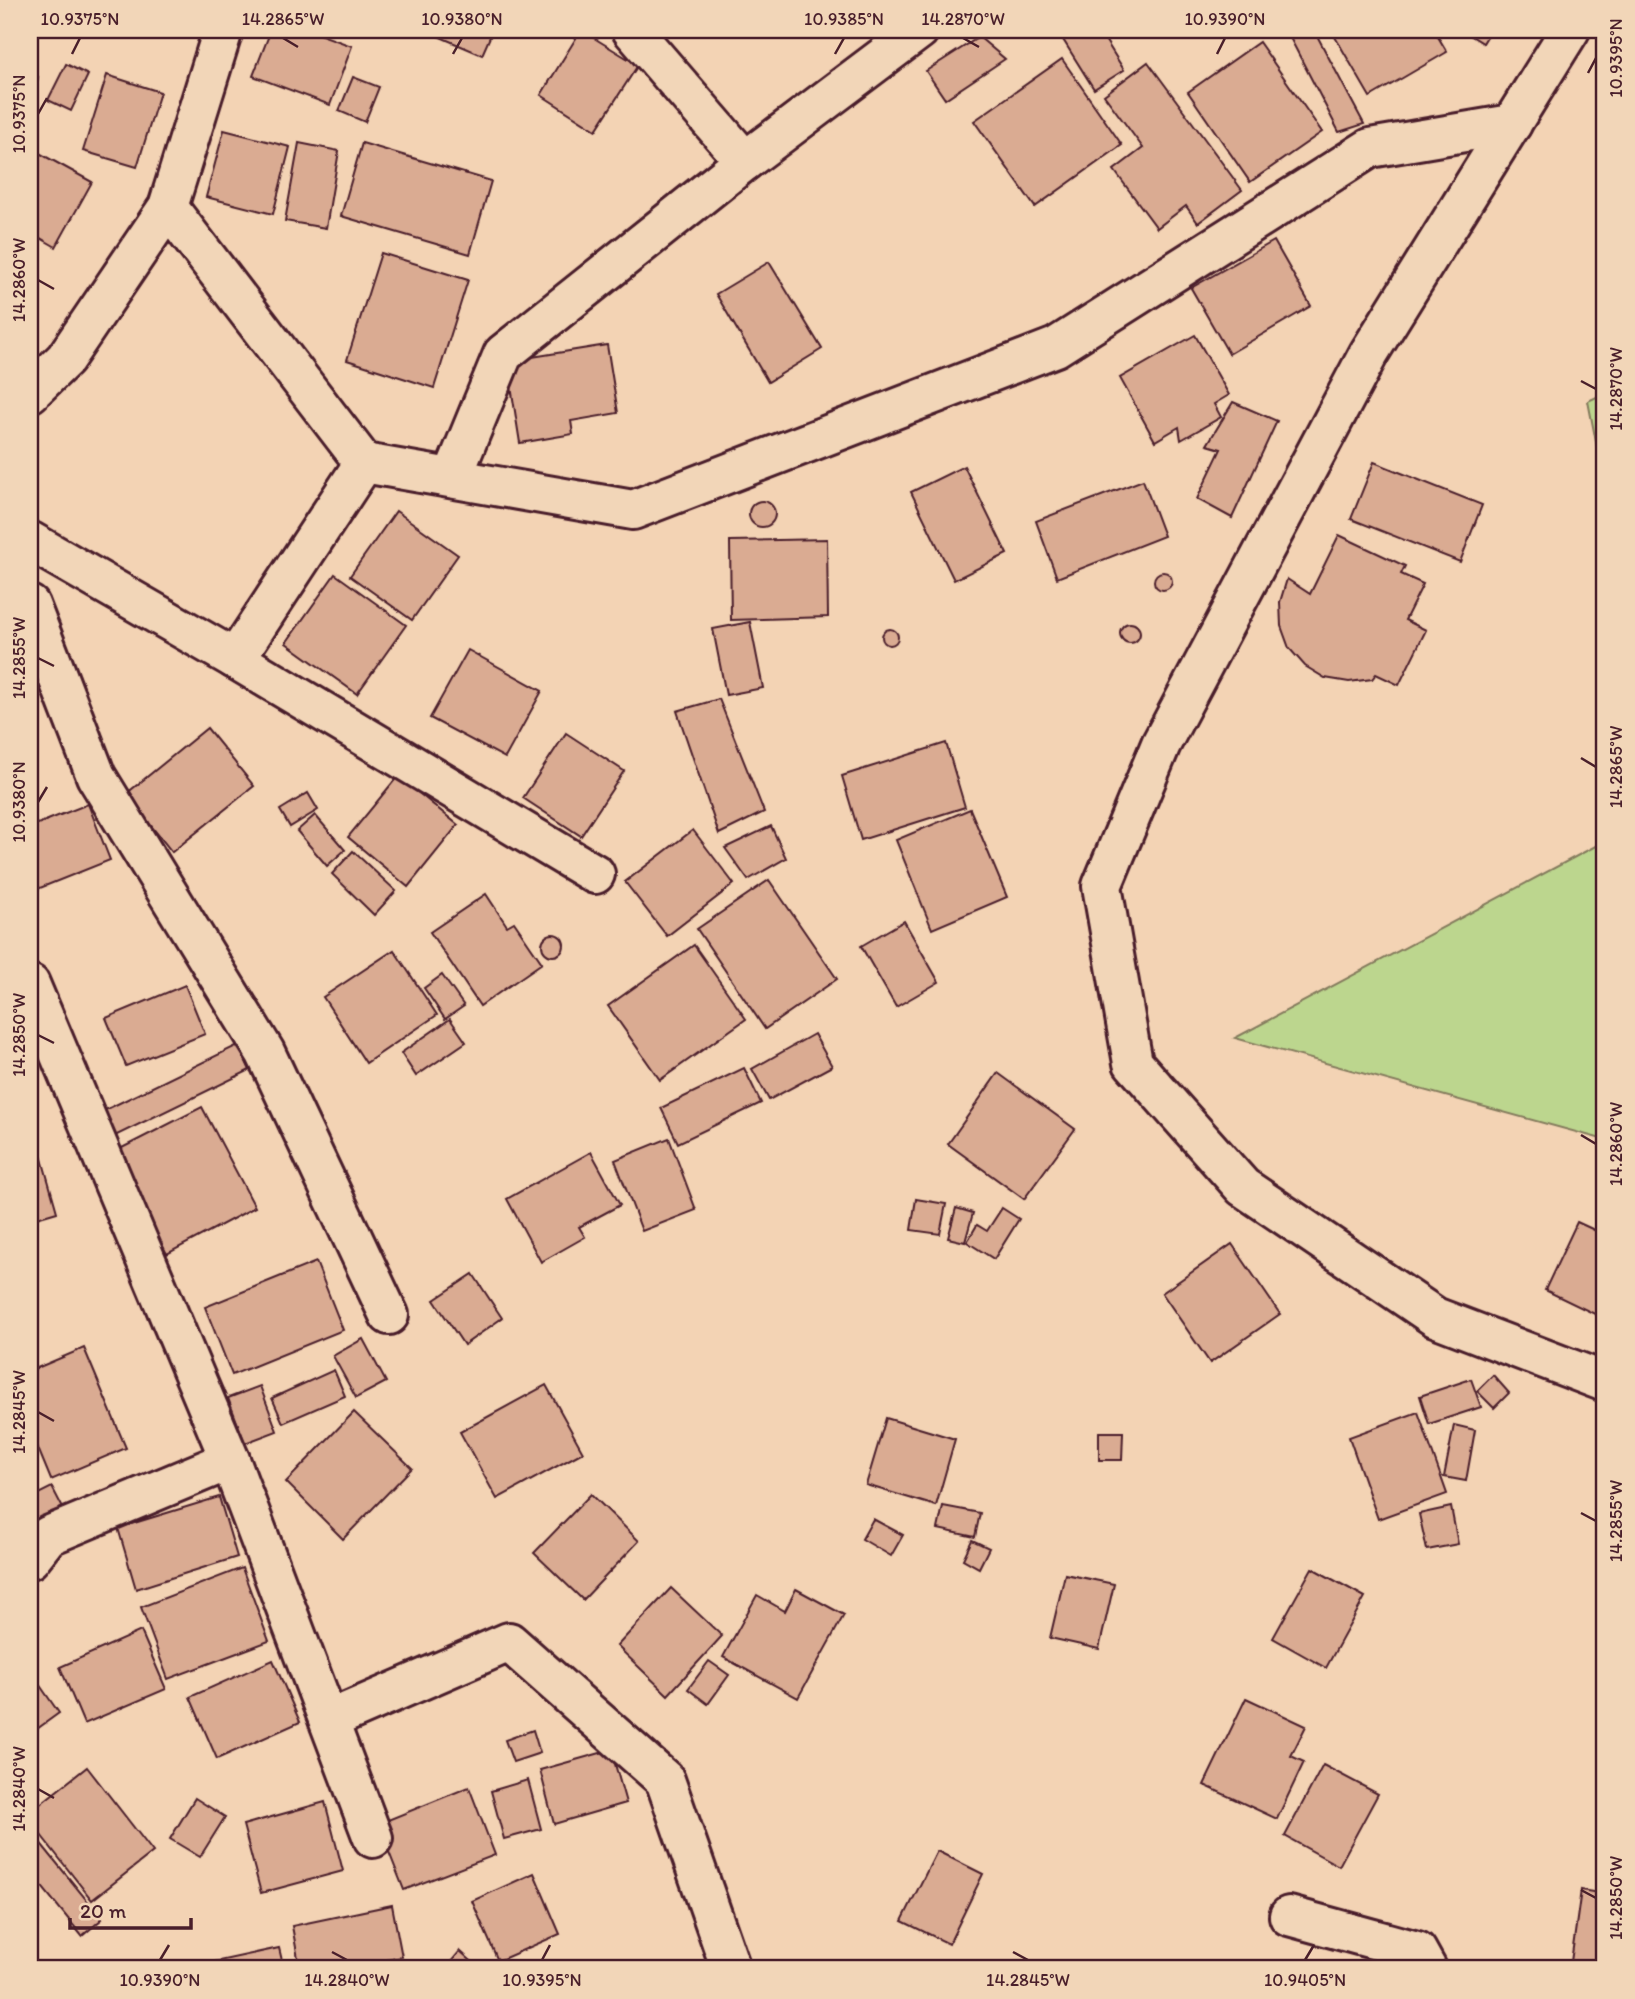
<svg xmlns="http://www.w3.org/2000/svg" width="1635" height="1999" font-family="Itim,sans-serif">
	<style>
		.green { fill: #bcd68e; stroke: #837a5c; stroke-width: 2 }
		.building { fill: #daab92; stroke: #4a1f2b; stroke-width: 2 }
		.lines { fill: none; stroke-linecap: round; stroke-linejoin: round }
		.minor-casing { stroke: #4a1f2b; stroke-width: 44 }
		.minor { stroke: #f2d6b8; stroke-width: 38 }
		.ticks { fill: none; stroke: #4a1f2b; stroke-width: 2.5 }
		.neatline { fill: none; stroke: #4a1f2b; stroke-width: 2.5 }
		.ticks-label { font-size: 18px; text-anchor: middle; fill: #4a1f2b }
	</style>
	<rect width="100%" height="100%" fill="#f3d3b4"/>
	<filter id="ink" filterUnits="userSpaceOnUse"><feTurbulence type="fractalNoise" baseFrequency=".0143" numOctaves="2"/><feDisplacementMap in="SourceGraphic" scale="14" xChannelSelector="R" yChannelSelector="G"/><feConvolveMatrix kernelMatrix="1 2 1 2 8 2 1 2 1" color-interpolation-filters="sRGB"/></filter>
	<g filter="url(#ink)">
		<g class="green">
			<polygon points="1605,393 1605,488 1588,401"/>
			<polygon points="1605,841 1605,1140 1235,1038"/>
		</g>
		<g class="building">
			<polygon points="271,30 308,30 352,46 330,105 253,76"/>
			<polygon points="424,30 493,30 482,55"/>
			<polygon points="581,30 638,65 596,130 541,95"/>
			<polygon points="1075,30 1099,30 1124,70 1094,89 1062,38"/>
			<polygon points="1286,30 1314,30 1364,124 1339,132"/>
			<polygon points="1331,30 1434,30 1447,52 1370,97"/>
			<polygon points="1462,30 1491,30 1483,43"/>
			<polygon points="979,37 1005,59 945,99 926,71"/>
			<polygon points="1259,42 1322,132 1250,182 1188,92"/>
			<polygon points="1062,59 1122,145 1035,207 974,121"/>
			<polygon points="1148,62 1242,190 1198,223 1186,206 1157,228 1114,170 1143,148 1104,95"/>
			<polygon points="66,64 88,75 71,111 48,100"/>
			<polygon points="30,75 38,77 30,118"/>
			<polygon points="107,75 160,92 137,167 83,151"/>
			<polygon points="353,77 379,87 365,122 339,111"/>
			<polygon points="224,130 290,147 273,214 206,197"/>
			<polygon points="299,143 339,151 326,228 285,221"/>
			<polygon points="362,143 491,181 470,254 341,216"/>
			<polygon points="30,148 92,182 56,247 30,232"/>
			<polygon points="1274,241 1311,306 1229,354 1191,288"/>
			<polygon points="381,253 468,280 434,388 347,360"/>
			<polygon points="769,262 822,349 768,382 716,294"/>
			<polygon points="1195,335 1229,395 1214,404 1221,417 1181,440 1179,427 1155,441 1120,378"/>
			<polygon points="607,345 618,413 571,421 573,434 520,443 507,361"/>
			<polygon points="1233,402 1277,421 1232,518 1197,499 1221,449 1207,445"/>
			<polygon points="1374,462 1482,505 1460,562 1351,519"/>
			<polygon points="964,466 1007,554 954,580 911,492"/>
			<polygon points="1143,480 1164,536 1057,578 1036,521"/>
			<circle cx="762" cy="514" r="13"/>
			<polygon points="396,511 458,555 412,620 350,576"/>
			<polygon points="1339,535 1405,566 1401,574 1423,584 1405,620 1426,630 1399,685 1376,674 1372,679 1349,682 1325,678 1305,666 1289,648 1281,626 1280,602 1287,579 1310,594"/>
			<polygon points="827,539 828,617 731,620 730,541"/>
			<circle cx="1163" cy="581" r="9"/>
			<polygon points="335,574 406,625 357,694 286,643"/>
			<polygon points="750,622 763,688 726,695 713,629"/>
			<circle cx="1130" cy="633" r="10"/>
			<circle cx="890" cy="637" r="8"/>
			<polygon points="468,650 542,691 505,758 430,718"/>
			<polygon points="719,699 764,812 719,834 677,711"/>
			<polygon points="207,728 254,786 172,852 126,794"/>
			<polygon points="566,733 624,771 581,836 523,798"/>
			<polygon points="946,743 965,807 861,840 842,776"/>
			<polygon points="398,776 458,825 408,887 348,837"/>
			<polygon points="308,793 318,810 290,827 280,810"/>
			<polygon points="88,804 110,860 30,892 30,827"/>
			<polygon points="970,809 1007,897 932,929 896,840"/>
			<polygon points="315,815 345,850 327,866 297,831"/>
			<polygon points="771,826 786,858 748,880 725,848"/>
			<polygon points="693,830 734,884 667,936 625,882"/>
			<polygon points="353,851 396,891 374,915 332,874"/>
			<polygon points="769,880 837,979 765,1029 697,929"/>
			<polygon points="486,894 507,926 514,922 542,963 480,1006 430,932"/>
			<polygon points="904,921 939,982 896,1007 861,946"/>
			<circle cx="553" cy="945" r="11"/>
			<polygon points="694,945 746,1019 660,1080 608,1006"/>
			<polygon points="394,950 437,1015 366,1063 323,997"/>
			<polygon points="442,975 464,1006 445,1019 424,988"/>
			<polygon points="185,985 205,1034 126,1066 106,1018"/>
			<polygon points="450,1019 466,1042 416,1076 401,1053"/>
			<polygon points="814,1034 832,1066 769,1100 752,1069"/>
			<polygon points="238,1045 250,1070 115,1136 103,1111"/>
			<polygon points="744,1068 761,1103 678,1143 661,1108"/>
			<polygon points="998,1073 1075,1129 1024,1199 948,1144"/>
			<polygon points="202,1107 255,1207 167,1254 114,1152"/>
			<polygon points="30,1116 57,1212 30,1220"/>
			<polygon points="669,1138 696,1210 642,1231 615,1160"/>
			<polygon points="591,1152 620,1205 579,1227 585,1237 541,1262 507,1199"/>
			<polygon points="916,1199 946,1204 940,1234 911,1230"/>
			<polygon points="956,1208 973,1213 965,1242 948,1238"/>
			<polygon points="1002,1208 1019,1219 994,1259 967,1242 977,1225 987,1231"/>
			<polygon points="1577,1222 1605,1235 1605,1319 1545,1290"/>
			<polygon points="1232,1244 1280,1314 1210,1363 1162,1293"/>
			<polygon points="316,1262 343,1330 232,1375 205,1307"/>
			<polygon points="473,1274 502,1318 464,1345 434,1300"/>
			<polygon points="363,1339 386,1382 356,1398 333,1356"/>
			<polygon points="84,1348 126,1448 51,1480 30,1429 30,1371"/>
			<polygon points="334,1370 345,1396 283,1423 272,1398"/>
			<polygon points="1493,1375 1509,1393 1494,1408 1477,1391"/>
			<polygon points="1471,1379 1481,1407 1429,1424 1420,1396"/>
			<polygon points="546,1385 583,1452 497,1499 460,1432"/>
			<polygon points="260,1386 277,1431 245,1443 228,1398"/>
			<polygon points="354,1412 412,1468 343,1539 286,1482"/>
			<polygon points="1418,1412 1447,1494 1378,1519 1349,1437"/>
			<polygon points="886,1418 955,1439 936,1506 866,1485"/>
			<polygon points="1454,1425 1475,1430 1466,1481 1444,1477"/>
			<polygon points="1099,1432 1123,1432 1122,1460 1099,1460"/>
			<polygon points="52,1487 67,1516 30,1535 30,1498"/>
			<polygon points="591,1494 639,1541 583,1600 534,1553"/>
			<polygon points="219,1497 237,1557 136,1589 118,1528"/>
			<polygon points="943,1506 980,1513 975,1537 938,1529"/>
			<polygon points="1451,1507 1458,1544 1427,1550 1419,1514"/>
			<polygon points="873,1519 903,1535 891,1556 862,1539"/>
			<polygon points="972,1540 989,1548 979,1568 963,1559"/>
			<polygon points="242,1568 269,1641 168,1679 141,1607"/>
			<polygon points="1312,1568 1365,1597 1326,1668 1273,1638"/>
			<polygon points="1065,1574 1114,1584 1099,1649 1050,1638"/>
			<polygon points="671,1588 722,1636 668,1695 617,1646"/>
			<polygon points="796,1589 844,1615 798,1698 723,1657 757,1595 785,1611"/>
			<polygon points="141,1631 166,1689 84,1724 60,1667"/>
			<polygon points="273,1660 300,1722 217,1759 190,1697"/>
			<polygon points="709,1661 729,1675 708,1704 688,1689"/>
			<polygon points="30,1671 59,1713 30,1734"/>
			<polygon points="1246,1698 1306,1726 1291,1756 1304,1762 1277,1819 1204,1785"/>
			<polygon points="533,1730 540,1753 513,1762 505,1740"/>
			<polygon points="611,1750 626,1803 554,1824 540,1770"/>
			<polygon points="1323,1765 1378,1794 1339,1866 1285,1836"/>
			<polygon points="87,1767 153,1852 92,1900 30,1821 30,1812"/>
			<polygon points="528,1780 541,1829 504,1839 491,1791"/>
			<polygon points="469,1787 495,1855 404,1890 378,1824"/>
			<polygon points="195,1798 225,1817 200,1857 170,1839"/>
			<polygon points="325,1802 343,1871 261,1893 243,1825"/>
			<polygon points="30,1830 102,1919 82,1936 30,1872"/>
			<polygon points="937,1851 983,1874 949,1944 902,1921"/>
			<polygon points="534,1873 560,1934 498,1961 472,1901"/>
			<polygon points="1581,1890 1605,1894 1605,1969 1570,1969"/>
			<polygon points="392,1905 402,1957 340,1969 300,1969 292,1926"/>
			<polygon points="279,1948 284,1969 182,1969"/>
			<polygon points="460,1951 478,1967 476,1969 445,1969"/>
		</g>
		<g class="lines">
			<g class="minor-casing">
				<g id="minor">
					<polyline points="632,30 745,161 919,30"/>
					<polyline points="1570,30 1369,353 1161,744 1102,886 1133,1063 1243,1187 1435,1317 1605,1382"/>
					<polyline points="168,207 364,463 633,510 1056,347 1370,148 1512,124"/>
					<polyline points="30,393 65,359 168,207 223,30"/>
					<polyline points="452,478 503,354 745,161"/>
					<polyline points="30,541 235,659 595,874"/>
					<polyline points="30,605 96,776 265,1052 389,1315"/>
					<polyline points="235,659 364,463"/>
					<polyline points="30,984 230,1460 373,1838"/>
					<polyline points="30,1559 48,1536 230,1460"/>
					<polyline points="329,1720 509,1642 665,1780 731,1969"/>
					<polyline points="1289,1916 1417,1951 1427,1969"/>
				</g>
			</g>
			<use href="#minor" class="minor"/>
		</g>
	</g>
	<path class="ticks" d="M283 38 298 47M963 38 979 47M72 54 80 38M453 54 462 38M835 54 844 38M1217 54 1225 38M1588 73 1596 58M38 114 47 98M38 280 54 289M1581 381 1596 389M38 658 54 666M1581 758 1596 767M38 802 47 787M38 1035 54 1043M1581 1135 1596 1144M38 1412 54 1421M1581 1513 1596 1521M38 1789 54 1798M1581 1890 1596 1898M332 1952 347 1960M1013 1952 1028 1960M160 1960 169 1945M542 1960 550 1945M1305 1960 1314 1945"/>
	<rect width="1635" height="1999" fill="none" stroke="#f2d6b8" stroke-width="77"/>
	<path d="M70 1918v10h121v-10" fill="none" stroke="#4a1f2b" stroke-width="3.5"/>
	<text x="80" y="1918" font-size="21" fill="#4a1f2b" stroke="#f2d6b8" stroke-width="5" paint-order="stroke">20 m</text>
	<rect x="38" y="38" width="1558" height="1922" class="neatline"/>
	<g class="ticks-label">
		<text x="80" y="25">10.9375°N</text>
		<text x="283" y="25">14.2865°W</text>
		<text x="462" y="25">10.9380°N</text>
		<text x="844" y="25">10.9385°N</text>
		<text x="963" y="25">14.2870°W</text>
		<text x="1225" y="25">10.9390°N</text>
		<text transform="translate(1616 58) rotate(-90)" y="6">10.9395°N</text>
		<text transform="translate(19 114) rotate(-90)" y="6">10.9375°N</text>
		<text transform="translate(19 280) rotate(-90)" y="6">14.2860°W</text>
		<text transform="translate(1616 389) rotate(-90)" y="6">14.2870°W</text>
		<text transform="translate(19 658) rotate(-90)" y="6">14.2855°W</text>
		<text transform="translate(1616 767) rotate(-90)" y="6">14.2865°W</text>
		<text transform="translate(19 802) rotate(-90)" y="6">10.9380°N</text>
		<text transform="translate(19 1035) rotate(-90)" y="6">14.2850°W</text>
		<text transform="translate(1616 1144) rotate(-90)" y="6">14.2860°W</text>
		<text transform="translate(19 1412) rotate(-90)" y="6">14.2845°W</text>
		<text transform="translate(1616 1521) rotate(-90)" y="6">14.2855°W</text>
		<text transform="translate(19 1789) rotate(-90)" y="6">14.2840°W</text>
		<text transform="translate(1616 1898) rotate(-90)" y="6">14.2850°W</text>
		<text x="160" y="1986">10.9390°N</text>
		<text x="347" y="1986">14.2840°W</text>
		<text x="542" y="1986">10.9395°N</text>
		<text x="1028" y="1986">14.2845°W</text>
		<text x="1305" y="1986">10.9405°N</text>
	</g>
</svg>
